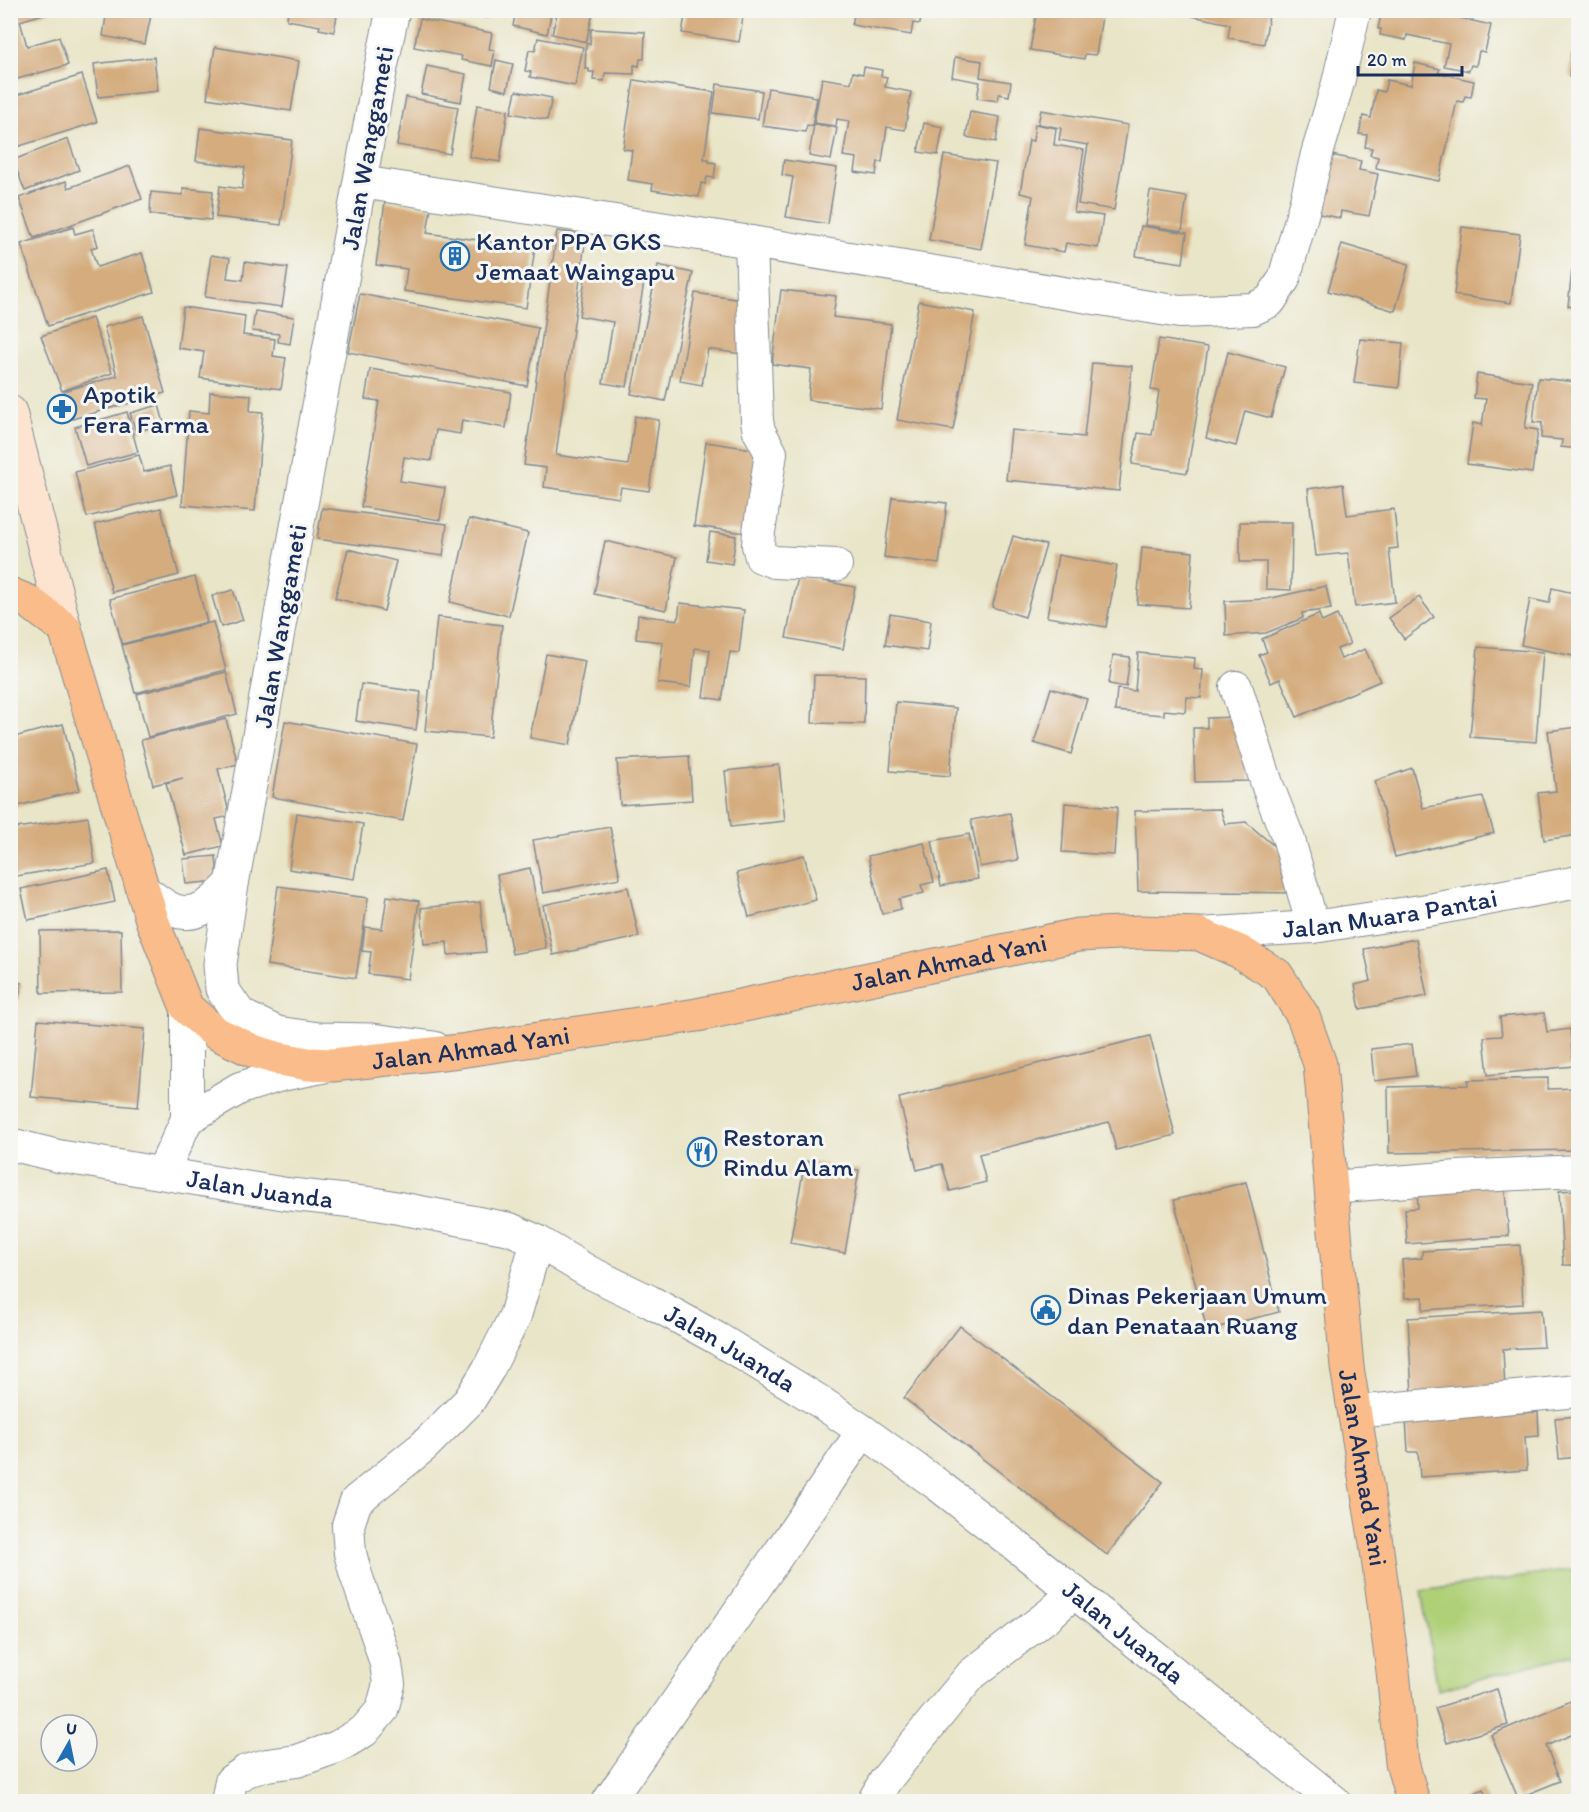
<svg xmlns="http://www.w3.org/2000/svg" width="1589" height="1812" font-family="Itim,sans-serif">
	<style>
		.green { fill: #b0d078; stroke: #66806b; stroke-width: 1.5 }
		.building { fill: #d4ac7e }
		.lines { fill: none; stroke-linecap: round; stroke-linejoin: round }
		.minor-casing { stroke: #828a93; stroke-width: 34 }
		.tertiary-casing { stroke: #828a93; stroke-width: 35 }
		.secondary-casing { stroke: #828a93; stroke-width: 35 }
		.trunk-casing { stroke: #828a93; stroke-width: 35 }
		.minor { stroke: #fff; stroke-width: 32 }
		.tertiary { stroke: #fff; stroke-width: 33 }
		.secondary { stroke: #fde4d0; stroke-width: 33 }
		.trunk { stroke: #f9bc8a; stroke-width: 33 }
		.labels { text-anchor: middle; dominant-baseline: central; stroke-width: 6; stroke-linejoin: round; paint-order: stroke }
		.street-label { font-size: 26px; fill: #1b2f5e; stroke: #f6f6f2 }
		.poi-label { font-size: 26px; fill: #1b2f5e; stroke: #f6f6f2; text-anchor: start }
	</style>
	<rect width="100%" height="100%" fill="#f6f6f2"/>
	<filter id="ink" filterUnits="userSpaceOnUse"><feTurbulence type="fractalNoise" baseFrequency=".0167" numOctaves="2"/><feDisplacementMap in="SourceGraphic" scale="12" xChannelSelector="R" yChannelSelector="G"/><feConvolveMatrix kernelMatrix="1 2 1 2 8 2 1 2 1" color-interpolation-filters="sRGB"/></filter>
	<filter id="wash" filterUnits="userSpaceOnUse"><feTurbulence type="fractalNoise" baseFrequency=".008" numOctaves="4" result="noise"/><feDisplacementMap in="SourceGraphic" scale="24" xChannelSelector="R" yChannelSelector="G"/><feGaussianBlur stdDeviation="1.35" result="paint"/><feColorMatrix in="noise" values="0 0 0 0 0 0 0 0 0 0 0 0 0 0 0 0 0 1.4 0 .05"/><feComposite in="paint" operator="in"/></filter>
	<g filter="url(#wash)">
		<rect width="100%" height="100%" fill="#e9e5c8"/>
		<polygon class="green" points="1578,1569 1578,1653 1438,1690 1421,1591"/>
		<g id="blocks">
			<g class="building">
				<polygon points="10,10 56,10 20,21 27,46 59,37 68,65 10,81"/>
				<polygon points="107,10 152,10 145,44 103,36"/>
				<polygon points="288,10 338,10 334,32 319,29 320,26 287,20"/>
				<polygon points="468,10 489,10 488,18 467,14"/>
				<polygon points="516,10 552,10 547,34 513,26"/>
				<polygon points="558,10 594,10 586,42 552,34"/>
				<polygon points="686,10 744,10 739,42 682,33"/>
				<polygon points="855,10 922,10 920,24 913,23 911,35 852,25"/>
				<polygon points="1037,10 1103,10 1096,55 1085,54 1084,59 1030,50"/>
				<polygon points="1193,10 1270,10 1264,44 1228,38 1230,24 1192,16"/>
				<polygon points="1382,10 1424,10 1491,25 1485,52 1479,51 1476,66 1471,65 1469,71 1444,66 1449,44 1407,35 1406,40 1380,35 1381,29 1378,29"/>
				<polygon points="420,19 492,33 489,49 495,50 492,66 461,60 462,56 414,47"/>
				<polygon points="591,29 645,32 644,59 640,59 639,66 634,65 634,74 605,73 604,81 593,80 594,72 589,72 589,69 585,69 586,44 590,44"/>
				<polygon points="538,38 583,47 575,86 530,77 531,72 525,71 529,50 535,51"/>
				<polygon points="215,47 299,61 291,111 207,98"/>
				<polygon points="1571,54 1578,54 1578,83 1576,83 1576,77 1569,77"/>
				<polygon points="154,57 158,91 98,97 94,64"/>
				<polygon points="955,57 982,61 980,77 1011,82 1009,96 999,94 998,101 977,98 980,82 952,77"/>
				<polygon points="496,60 513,64 507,91 491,87"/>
				<polygon points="1415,63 1440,69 1438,73 1474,81 1471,97 1465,96 1463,102 1457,101 1439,181 1376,168 1378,157 1370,155 1372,148 1365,147 1367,135 1359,134 1363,116 1371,118 1376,90 1384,92 1387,80 1411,85"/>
				<polygon points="427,66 466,74 461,102 421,94"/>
				<polygon points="864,67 882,70 881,76 887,77 885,87 911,92 905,130 887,127 882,162 878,162 876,175 855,172 857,158 843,156 849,121 837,119 836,126 814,123 822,78 851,83 853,72 863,74"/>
				<polygon points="82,75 97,122 10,149 10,97"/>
				<polygon points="634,80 714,92 704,159 709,159 709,162 716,163 714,178 707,177 705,184 701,183 699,197 652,190 653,184 628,180 632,150 623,149"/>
				<polygon points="717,84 762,91 758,119 713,113"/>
				<polygon points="768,88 811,95 811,97 817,98 812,126 807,125 805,132 762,126"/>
				<polygon points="516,91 552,98 547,120 511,113"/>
				<polygon points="406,97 458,107 450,154 397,145"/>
				<polygon points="477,105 508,110 500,162 469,157"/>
				<polygon points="1041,110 1128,125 1114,210 1078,204 1088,145 1059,140 1061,128 1038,124"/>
				<polygon points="970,112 1000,117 996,142 966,137"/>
				<polygon points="924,123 943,127 938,155 918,152"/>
				<polygon points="814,124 837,128 831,160 809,156"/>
				<polygon points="1035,124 1056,128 1054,145 1084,150 1074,212 1103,216 1098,248 1066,243 1064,252 1025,245 1033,196 1020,193 1029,140 1033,141"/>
				<polygon points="200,128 292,140 281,225 216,217 220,186 242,189 245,167 196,161"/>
				<polygon points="68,139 79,170 25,191 13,160"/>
				<polygon points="1321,153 1361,161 1359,170 1378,174 1369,216 1341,211 1340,218 1314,213"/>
				<polygon points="944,155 996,163 981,249 929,240"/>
				<polygon points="784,160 837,168 828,224 786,217 793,177 782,175"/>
				<polygon points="130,166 142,199 34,238 19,198 66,181 68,188"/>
				<polygon points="183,188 213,191 211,220 150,214 151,192 183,195"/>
				<polygon points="1150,191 1187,197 1182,231 1145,225"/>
				<polygon points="385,202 431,208 427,233 535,248 526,308 404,291 407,269 376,265"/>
				<polygon points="1141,226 1187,233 1183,263 1136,256"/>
				<polygon points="73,227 75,234 93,229 98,246 91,248 97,267 142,253 154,292 48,326 21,244"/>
				<polygon points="1462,227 1520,234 1511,303 1454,295"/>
				<polygon points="557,231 586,235 556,455 628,465 635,416 659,420 649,491 621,487 619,498 544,487 546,468 524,465"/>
				<polygon points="1342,244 1409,264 1395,311 1328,291"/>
				<polygon points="211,255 230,258 227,278 243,280 245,262 288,268 282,307 205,297"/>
				<polygon points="658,265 693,273 665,401 631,394"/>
				<polygon points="1572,270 1578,271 1578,308 1568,306"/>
				<polygon points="586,273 644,282 627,387 603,383 613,322 579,316"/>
				<polygon points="781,290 836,296 833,317 891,324 881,409 808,400 811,369 772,364"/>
				<polygon points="695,293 749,301 741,354 708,349 702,385 680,381"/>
				<polygon points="360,294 538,328 527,386 348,352"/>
				<polygon points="919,301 975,312 953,430 897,420"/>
				<polygon points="183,307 245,316 243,335 275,339 273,356 286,358 281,389 200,378 204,352 178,348"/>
				<polygon points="255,311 294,317 290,344 278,342 279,334 252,331"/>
				<polygon points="143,316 165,393 72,419 64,391 117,376 104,327"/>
				<polygon points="92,318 112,373 62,391 41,336"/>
				<polygon points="1159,339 1208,347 1187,473 1132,464 1138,433 1152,435 1159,391 1151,390"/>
				<polygon points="1360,339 1403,343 1399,388 1354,383"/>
				<polygon points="1228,352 1285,367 1271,418 1245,411 1236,446 1206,438"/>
				<polygon points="1092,363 1132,366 1119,491 1006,480 1011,430 1084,437"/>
				<polygon points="370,369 511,392 506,428 462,420 460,434 436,430 431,461 404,457 400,481 445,488 440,520 361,507 379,401 365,399"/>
				<polygon points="1477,374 1532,382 1525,428 1538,430 1532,473 1467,464 1473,423 1482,425 1486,399 1474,398"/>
				<polygon points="1538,378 1578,382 1578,449 1561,447 1562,440 1541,438 1542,423 1533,422"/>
				<polygon points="210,392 251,395 250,411 263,412 255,511 182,505 189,411 209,413"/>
				<polygon points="159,405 164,423 136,432 130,413"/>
				<polygon points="127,412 138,452 86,466 75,427"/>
				<polygon points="706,442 765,451 753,534 694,526"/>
				<polygon points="139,455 144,472 170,466 177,495 87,517 75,472"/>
				<polygon points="1343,484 1347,515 1394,509 1398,548 1389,549 1395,602 1355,607 1348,553 1316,556 1308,489"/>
				<polygon points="892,497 947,503 939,564 884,557"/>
				<polygon points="161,508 179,575 112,592 95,524"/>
				<polygon points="322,508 447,524 443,556 317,539"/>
				<polygon points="469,519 528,533 509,616 450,602"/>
				<polygon points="1240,522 1292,522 1291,590 1266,589 1266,562 1240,562"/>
				<polygon points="710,532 736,536 732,564 706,560"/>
				<polygon points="1013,536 1046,545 1025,617 992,607"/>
				<polygon points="605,541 677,557 666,610 594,594"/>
				<polygon points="1142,547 1193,552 1189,608 1137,604"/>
				<polygon points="348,549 396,561 384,611 335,598"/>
				<polygon points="1058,555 1117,566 1106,627 1047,617"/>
				<polygon points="798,576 855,587 843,649 786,638"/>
				<polygon points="195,577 207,622 122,644 110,599"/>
				<polygon points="1326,586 1331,609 1302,613 1303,618 1266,633 1226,636 1225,601 1267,599"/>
				<polygon points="1552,588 1578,594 1578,657 1521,645 1530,599 1549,603"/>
				<polygon points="233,590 243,620 221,627 212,596"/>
				<polygon points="1419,597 1434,617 1404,639 1389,618"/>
				<polygon points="680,603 744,610 739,653 730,652 722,700 703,697 710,650 695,648 691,687 658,683 663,642 636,639 638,615 678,620"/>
				<polygon points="890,614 931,621 927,651 885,645"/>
				<polygon points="1319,614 1322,622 1337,615 1350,644 1337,649 1341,659 1365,649 1380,681 1297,717 1280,679 1271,683 1259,655 1267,652 1262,639"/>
				<polygon points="437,617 502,625 490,737 425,731"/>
				<polygon points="213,622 226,670 135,693 122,645"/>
				<polygon points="1478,647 1543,652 1536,742 1470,737"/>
				<polygon points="1138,653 1195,658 1194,669 1203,670 1201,698 1187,697 1185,712 1164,710 1164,715 1115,711 1117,689 1135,691"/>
				<polygon points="546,654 585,661 570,745 530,738"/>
				<polygon points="1113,655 1130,657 1126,687 1109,684"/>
				<polygon points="226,672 237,714 148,737 137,694"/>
				<polygon points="814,675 865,676 864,724 812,723"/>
				<polygon points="361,684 421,692 416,730 356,721"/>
				<polygon points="1051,688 1087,699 1071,754 1034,743"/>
				<polygon points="896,702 956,708 950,776 890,771"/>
				<polygon points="1238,717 1248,739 1249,781 1195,782 1193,728 1207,728 1207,718"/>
				<polygon points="226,719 238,764 218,769 230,816 216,819 223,846 186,855 166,783 183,778 153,785 141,740"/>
				<polygon points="285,721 417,744 403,821 272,797"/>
				<polygon points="63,724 80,790 10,808 10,738"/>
				<polygon points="1578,727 1578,835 1544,840 1538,793 1556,791 1548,731"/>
				<polygon points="689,756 692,800 620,805 617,760"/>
				<polygon points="779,765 785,821 731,827 725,771"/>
				<polygon points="1412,768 1423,808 1483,797 1494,833 1395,857 1375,781"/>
				<polygon points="1065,803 1117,807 1114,855 1062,852"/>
				<polygon points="1220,809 1225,824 1246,822 1287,857 1295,893 1138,891 1135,811"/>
				<polygon points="297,813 363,824 354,879 289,869"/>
				<polygon points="1010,813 1018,860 980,867 971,820"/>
				<polygon points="88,817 95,863 10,877 10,829"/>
				<polygon points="610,827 620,878 543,893 533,840"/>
				<polygon points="969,834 978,879 941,886 932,841"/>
				<polygon points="924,843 934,882 921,885 924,893 899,899 901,909 882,914 868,856"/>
				<polygon points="804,855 816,900 749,917 737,873"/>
				<polygon points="216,856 218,881 186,884 183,859"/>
				<polygon points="530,868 546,948 512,954 497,875"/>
				<polygon points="108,870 115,902 28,920 21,889"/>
				<polygon points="278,886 368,898 356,978 267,965"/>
				<polygon points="628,887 639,937 553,955 543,905"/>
				<polygon points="387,896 419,901 408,979 368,974 371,952 362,951 365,927 382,929"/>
				<polygon points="480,902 486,952 448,955 447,942 424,944 421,908"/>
				<polygon points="121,930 122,992 41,993 40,931"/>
				<polygon points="1416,939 1427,996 1360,1009 1355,985 1371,981 1364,949"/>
				<polygon points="10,981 22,983 11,1033 10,1033"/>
				<polygon points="1544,1013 1547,1032 1570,1029 1573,1066 1488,1075 1484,1037 1502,1036 1500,1017"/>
				<polygon points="38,1020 145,1029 138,1107 31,1097"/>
				<polygon points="1150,1036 1175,1135 1116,1150 1109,1122 979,1154 986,1182 950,1191 942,1164 917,1170 899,1098"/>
				<polygon points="1412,1044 1416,1076 1374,1081 1371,1049"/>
				<polygon points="1548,1078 1548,1089 1578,1088 1578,1150 1389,1153 1388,1087 1468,1085 1468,1080"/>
				<polygon points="805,1161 859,1170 845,1253 790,1243"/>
				<polygon points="1504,1180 1509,1236 1407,1244 1405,1209 1418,1208 1417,1187"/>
				<polygon points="1246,1182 1279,1312 1207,1330 1174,1200"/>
				<polygon points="1578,1190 1578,1265 1563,1265 1559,1191"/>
				<polygon points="1520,1245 1523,1304 1423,1310 1423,1297 1405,1298 1402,1260 1422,1258 1422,1251"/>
				<polygon points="1541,1310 1544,1347 1503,1349 1505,1389 1412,1395 1408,1318"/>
				<polygon points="960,1326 1163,1482 1107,1555 904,1398"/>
				<polygon points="1538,1412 1539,1436 1525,1437 1527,1470 1420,1477 1418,1452 1408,1452 1406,1419"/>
				<polygon points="1578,1416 1578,1457 1559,1459 1555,1418"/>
				<polygon points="1497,1689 1508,1725 1447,1743 1435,1708"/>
				<polygon points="1578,1698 1578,1746 1573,1734 1546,1746 1560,1781 1518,1798 1491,1735"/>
				<polygon points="1483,1789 1488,1802 1456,1802"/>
			</g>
		</g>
	</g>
	<g filter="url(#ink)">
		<use href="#blocks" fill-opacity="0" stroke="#828a93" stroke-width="1.5"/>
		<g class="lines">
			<g class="minor-casing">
				<g id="minor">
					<polyline points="361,182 751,242 1180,312 1253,309 1270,301 1284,279 1306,201 1317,154 1338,83 1355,10"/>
					<polyline points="751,242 757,421 759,431 771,453 759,532 758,545 761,557 774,562 836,565"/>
					<polyline points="1236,687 1268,787 1289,840 1313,927"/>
					<path id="s1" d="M1199 934 1313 927 1434 909 1578 882"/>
					<polyline points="187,1119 240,1088 281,1075 322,1067"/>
					<path id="s2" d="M10 1144 58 1156 286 1194 377 1204 431 1214 510 1229 537 1241 589 1272 649 1301 718 1339 819 1401 863 1431 938 1485 1029 1556 1335 1802"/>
					<polyline points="162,1173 187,1119 187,1008"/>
					<polyline points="1331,1187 1458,1177 1578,1171"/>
					<polyline points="1355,1412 1578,1391"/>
					<polyline points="227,1802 231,1781 246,1771 267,1765 297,1761 337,1747 364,1731 382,1710 389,1684 386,1664 379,1641 356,1575 350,1553 348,1525 356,1501 424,1446 469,1401 488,1370 515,1316 537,1241"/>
					<polyline points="608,1802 863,1431"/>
					<polyline points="873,1802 885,1781 911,1748 972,1674 1050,1614 1074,1592"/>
				</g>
			</g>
			<g class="tertiary-casing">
				<g id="tertiary">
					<polyline points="393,10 378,82 232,884 220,964 222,989 240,1015 277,1033 319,1039 372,1040 434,1048"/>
					<path d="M143 890C163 906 181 922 207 906 216 901 224 891 232 884"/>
				</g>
			</g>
			<g class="secondary-casing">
				<polyline id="secondary" points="10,412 65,629"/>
			</g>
			<g class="trunk-casing">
				<g id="trunk">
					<path id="s3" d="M10 594 29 602 65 629 152 920 187 1008 216 1033 253 1051 280 1059 308 1064 333 1065 460 1051 697 1015 1078 935 1141 932 1199 934 1240 952 1277 975 1303 1016 1320 1064 1347 1367 1376 1543 1393 1671 1402 1762 1413 1802"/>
				</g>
			</g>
			<use href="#minor" class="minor"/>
			<use href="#tertiary" class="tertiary"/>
			<use href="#secondary" class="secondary"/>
			<use href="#trunk" class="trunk"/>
		</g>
	</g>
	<defs>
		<g id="building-ring" transform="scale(1.5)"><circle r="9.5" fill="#f6f6f2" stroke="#1f6fb2" stroke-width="1.5"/><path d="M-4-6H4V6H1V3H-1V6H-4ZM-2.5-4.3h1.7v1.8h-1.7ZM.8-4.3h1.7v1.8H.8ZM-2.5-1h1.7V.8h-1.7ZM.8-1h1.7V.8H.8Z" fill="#1f6fb2"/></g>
		<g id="pharmacy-ring" transform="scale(1.5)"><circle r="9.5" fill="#f6f6f2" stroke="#1f6fb2" stroke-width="1.5"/><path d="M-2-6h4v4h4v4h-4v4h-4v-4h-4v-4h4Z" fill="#1f6fb2"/></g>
		<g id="restaurant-ring" transform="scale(1.5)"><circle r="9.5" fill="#f6f6f2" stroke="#1f6fb2" stroke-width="1.5"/><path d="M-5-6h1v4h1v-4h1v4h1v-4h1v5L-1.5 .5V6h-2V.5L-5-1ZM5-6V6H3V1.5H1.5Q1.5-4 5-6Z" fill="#1f6fb2"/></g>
		<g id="civic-ring" transform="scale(1.5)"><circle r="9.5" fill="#f6f6f2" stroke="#1f6fb2" stroke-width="1.5"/><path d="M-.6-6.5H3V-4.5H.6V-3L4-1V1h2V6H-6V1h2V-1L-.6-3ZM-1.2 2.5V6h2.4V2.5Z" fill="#1f6fb2"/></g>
	</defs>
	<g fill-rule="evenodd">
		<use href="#building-ring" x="455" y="256"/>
		<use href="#pharmacy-ring" x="62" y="409"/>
		<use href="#restaurant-ring" x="702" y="1152"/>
		<use href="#civic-ring" x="1046" y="1310"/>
	</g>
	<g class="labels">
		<g class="street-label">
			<text transform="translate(367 148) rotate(-80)">Jalan Wanggameti</text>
			<text transform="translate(280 626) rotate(-80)">Jalan Wanggameti</text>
			<text stroke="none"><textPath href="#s1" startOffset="192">Jalan Muara Pantai</textPath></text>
			<text stroke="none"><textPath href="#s3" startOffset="1250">Jalan Ahmad Yani</textPath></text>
			<text stroke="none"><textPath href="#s3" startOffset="764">Jalan Ahmad Yani</textPath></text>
			<text stroke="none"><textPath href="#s2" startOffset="254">Jalan Juanda</textPath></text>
			<text stroke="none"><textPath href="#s2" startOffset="758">Jalan Juanda</textPath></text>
			<text stroke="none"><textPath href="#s3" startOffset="2097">Jalan Ahmad Yani</textPath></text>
			<text stroke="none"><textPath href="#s2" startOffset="1244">Jalan Juanda</textPath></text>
		</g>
		<g class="poi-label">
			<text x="476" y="241">Kantor PPA GKS<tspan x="476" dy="30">Jemaat Waingapu</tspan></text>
			<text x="83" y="394">Apotik<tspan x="83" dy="30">Fera Farma</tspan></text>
			<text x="723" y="1137">Restoran<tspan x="723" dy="30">Rindu Alam</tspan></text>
			<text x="1067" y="1295">Dinas Pekerjaan Umum<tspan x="1067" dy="30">dan Penataan Ruang</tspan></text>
		</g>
	</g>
	<rect width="1589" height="1812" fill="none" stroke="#f6f6f2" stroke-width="36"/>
	<g transform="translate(69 1743) rotate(9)"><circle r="28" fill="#f6f6f2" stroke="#9ea6b7" stroke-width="1.5"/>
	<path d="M0-4.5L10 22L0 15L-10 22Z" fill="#1f6fb2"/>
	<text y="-9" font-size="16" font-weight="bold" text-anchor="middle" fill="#1b2f5e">U</text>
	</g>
	<path d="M1358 66v9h104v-9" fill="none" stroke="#1b2f5e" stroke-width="3"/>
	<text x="1367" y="66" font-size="18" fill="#1b2f5e" stroke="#f6f6f2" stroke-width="4.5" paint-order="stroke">20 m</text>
</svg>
